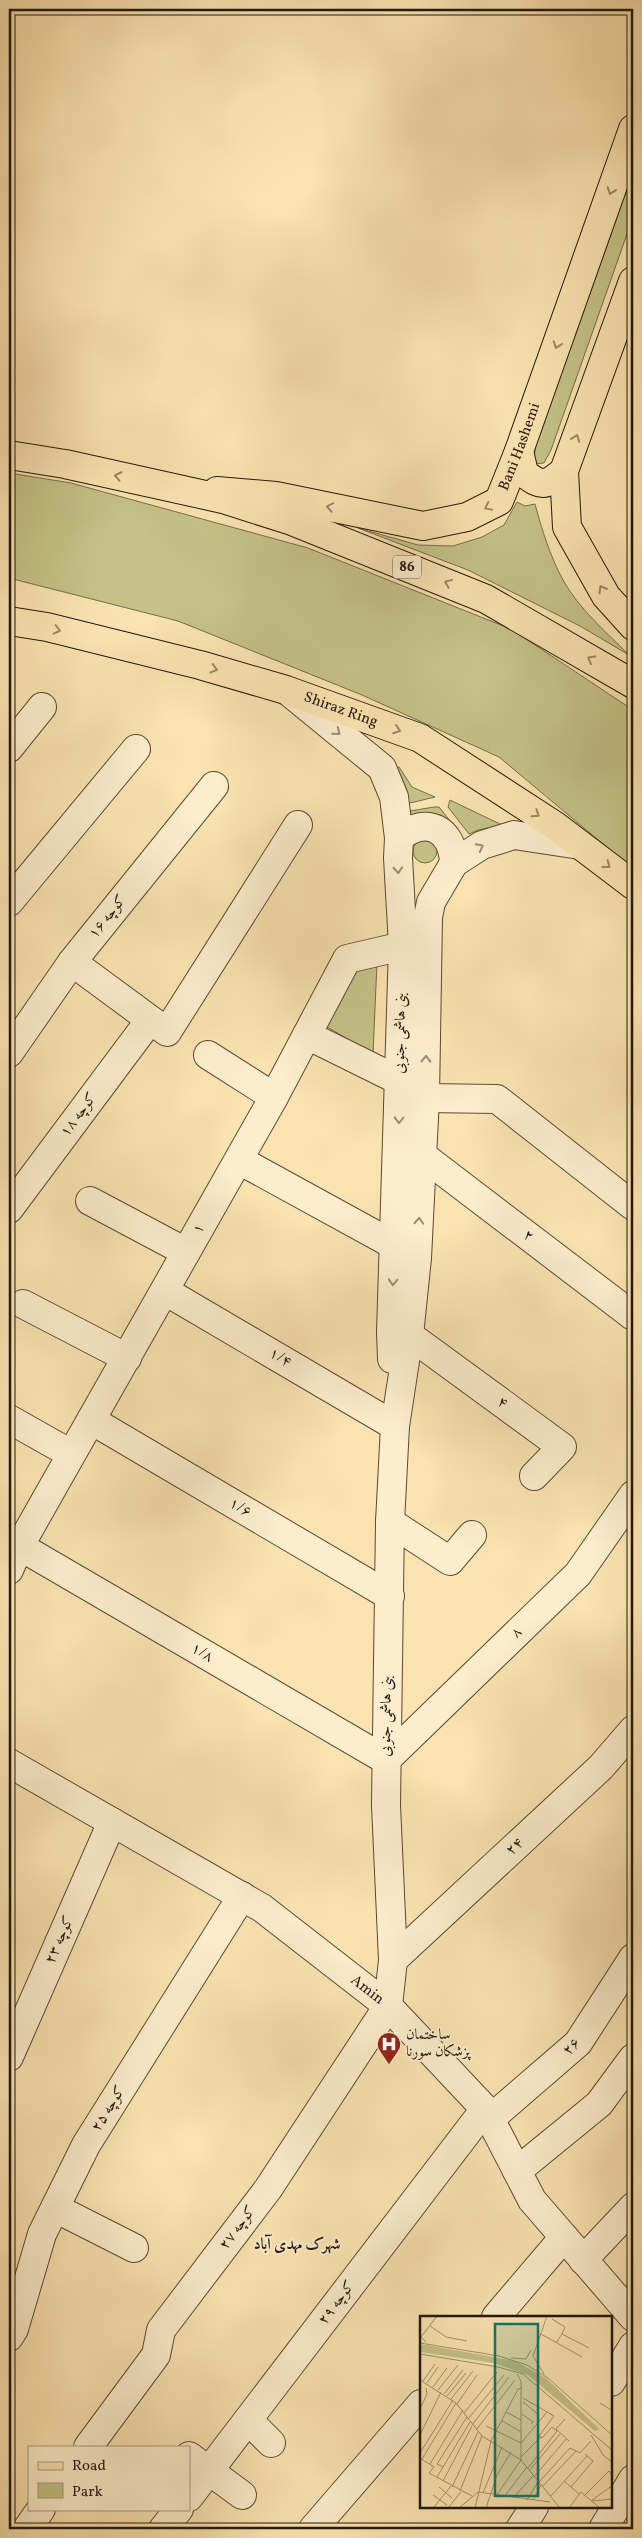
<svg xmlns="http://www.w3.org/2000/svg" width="642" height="2538" font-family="Vollkorn,Amiri,serif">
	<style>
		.green { fill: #c4c287; stroke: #746c4a }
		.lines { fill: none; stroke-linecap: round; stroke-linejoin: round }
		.minor-casing { stroke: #594836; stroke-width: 30 }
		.major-casing { stroke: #23150e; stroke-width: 30 }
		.highway-casing { stroke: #23150e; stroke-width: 30 }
		.minor { stroke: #fcedcc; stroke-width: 28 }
		.major { stroke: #fae3b0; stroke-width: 28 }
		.highway { stroke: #fae3b0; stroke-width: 28 }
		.oneway { stroke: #998667 }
		.oneway2 { stroke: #9a8c76 }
		.labels { text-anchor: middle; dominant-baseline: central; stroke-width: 4; stroke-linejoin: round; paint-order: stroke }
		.shield { fill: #fcedcc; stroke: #645647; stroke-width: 1 }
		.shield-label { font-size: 14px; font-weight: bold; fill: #23150e }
		.street-label { font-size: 15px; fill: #23150e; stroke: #fcedcc }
		.poi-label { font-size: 15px; fill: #23150e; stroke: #fcedcc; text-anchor: start }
		.neighbourhood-label { font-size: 16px; font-weight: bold; fill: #23150e; stroke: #fcedcc }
		.inset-road { fill: none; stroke: #a4916f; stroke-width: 1 }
		.view { fill: #0f766e; fill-opacity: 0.15; stroke: #0f766e; stroke-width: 2.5 }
		.inset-edge { fill: none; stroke: #23150e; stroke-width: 2.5 }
	</style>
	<rect width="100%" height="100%" fill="#fae3b0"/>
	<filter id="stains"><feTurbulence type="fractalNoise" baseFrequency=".004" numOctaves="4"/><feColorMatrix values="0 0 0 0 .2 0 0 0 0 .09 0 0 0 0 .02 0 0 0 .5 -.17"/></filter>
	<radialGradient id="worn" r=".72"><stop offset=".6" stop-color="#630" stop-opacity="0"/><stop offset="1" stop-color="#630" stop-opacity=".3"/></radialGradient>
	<g class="green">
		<polygon points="633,172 633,217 551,450 544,463 533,464 536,444"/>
		<polygon points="9,473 71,483 308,548 511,629 633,710 633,869 499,757 362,695 178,621 9,578"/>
		<path d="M517 502 525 506 535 504C542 530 550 556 563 580 579 609 606 632 629 655L580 626 468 570 358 528 418 545 453 546 482 537 504 525Z"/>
		<polygon points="399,767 412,787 435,797 402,805 389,769"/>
		<polygon points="450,800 502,825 478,830 469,834 448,807"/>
		<polygon points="434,807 439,807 462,836 455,840 404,819 404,812"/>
		<circle cx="425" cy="851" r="12"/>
		<polygon points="377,962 373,1054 322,1024 358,967"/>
	</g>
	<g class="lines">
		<g class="minor-casing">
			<g id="minor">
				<polyline points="289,692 382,768 394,797 399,838 398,858 403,946 391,1332 392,1359"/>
				<polyline points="9,748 42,707"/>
				<path d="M399 838C426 815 453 829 454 863"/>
				<polyline points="9,902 136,749"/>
				<polyline points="72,962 167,1032 298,825"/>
				<polyline points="307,1035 400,1081"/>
				<polyline points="9,1053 72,962 214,786"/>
				<polyline points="208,1055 274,1097"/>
				<polyline points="425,1098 497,1099 633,1206"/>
				<polyline points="423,1156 633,1316"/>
				<polyline points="239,1160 394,1245"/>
				<polyline points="90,1201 186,1252"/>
				<polyline points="9,1209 150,1020"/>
				<polyline points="165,1291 395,1426"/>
				<polyline points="23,1304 127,1358"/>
				<polyline points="409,1335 562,1447 534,1476"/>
				<polyline points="9,1419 71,1454"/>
				<polyline points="91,1420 390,1596"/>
				<polyline points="390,1522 450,1561 472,1535"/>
				<polyline points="9,1540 386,1760 578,1574 633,1495"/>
				<polyline points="9,1570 19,1547 274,1097 347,959 403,946"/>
				<path id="s1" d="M9 1763 262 1908 388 2006 485 2109 532 2200 633 2317"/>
				<polyline points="393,1960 601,1767 633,1730"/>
				<polyline points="9,2057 112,1822"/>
				<polyline points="490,2119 578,2043 633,1958"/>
				<polyline points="517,2171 599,2104 633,2058"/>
				<polyline points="55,2208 134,2248"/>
				<polyline points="583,2260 633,2207"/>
				<polyline points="496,2317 564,2237"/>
				<polyline points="9,2337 14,2329 42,2234 86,2145 242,1896"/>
				<polyline points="611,2382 633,2346"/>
				<polyline points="248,2420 271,2443"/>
				<polyline points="88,2447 156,2355 161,2330 268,2189 388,2006 393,1960 386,1805 390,1522 395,1426 409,1335 417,1258 425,1098 428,917 431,902 454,863 482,845 514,835 580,845"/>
				<polyline points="189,2456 242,2495"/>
				<polyline points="189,2497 485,2109"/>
				<polyline points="27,2529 41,2509"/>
				<polyline points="163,2529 179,2509"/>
				<polyline points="313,2529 421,2404"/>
				<polyline points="520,2529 534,2507"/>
				<polyline points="603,2529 633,2479"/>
			</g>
		</g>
		<g class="major-casing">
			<g id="major">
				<polyline points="633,281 564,471 567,527 606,596 633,626"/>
				<path d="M519 451 524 473C542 488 547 485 564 471"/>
				<path id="s2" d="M217 491 276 496 423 526 467 517 499 501 519 451 633 129"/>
			</g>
		</g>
		<g class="highway-casing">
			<g id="highway">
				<polyline points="9,455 65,464 223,499 292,521 486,599 633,684"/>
				<path id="s3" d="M9 621 47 627 200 665 286 690 420 738 554 825 633 885"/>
			</g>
		</g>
		<use href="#minor" class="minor"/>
		<use href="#major" class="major"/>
		<use href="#highway" class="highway"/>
	</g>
	<defs><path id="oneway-chevron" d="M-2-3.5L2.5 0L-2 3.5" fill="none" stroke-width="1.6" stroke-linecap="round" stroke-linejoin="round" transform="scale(1.25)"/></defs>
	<g class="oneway">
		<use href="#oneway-chevron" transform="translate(611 191) rotate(109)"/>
		<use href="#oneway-chevron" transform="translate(557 345) rotate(109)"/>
		<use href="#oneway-chevron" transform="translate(576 438) rotate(-70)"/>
		<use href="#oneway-chevron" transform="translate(118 476) rotate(-168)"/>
		<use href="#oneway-chevron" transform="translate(330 507) rotate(-169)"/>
		<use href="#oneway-chevron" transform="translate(488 507) rotate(154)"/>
		<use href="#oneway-chevron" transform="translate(448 583) rotate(-158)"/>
		<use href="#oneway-chevron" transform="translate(602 589) rotate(-120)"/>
		<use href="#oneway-chevron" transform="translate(57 630) rotate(14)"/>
		<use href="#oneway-chevron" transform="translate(591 659) rotate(-150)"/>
		<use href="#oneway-chevron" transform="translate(214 669) rotate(16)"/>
		<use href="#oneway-chevron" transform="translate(397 730) rotate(20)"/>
		<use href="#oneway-chevron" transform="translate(536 814) rotate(33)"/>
		<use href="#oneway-chevron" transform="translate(607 865) rotate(37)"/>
	</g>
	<g class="oneway2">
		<use href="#oneway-chevron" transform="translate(337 732) rotate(39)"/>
		<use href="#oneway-chevron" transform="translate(480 847) rotate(-28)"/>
		<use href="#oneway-chevron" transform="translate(398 870) rotate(87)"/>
		<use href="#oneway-chevron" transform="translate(426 1059) rotate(-89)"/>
		<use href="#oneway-chevron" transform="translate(399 1120) rotate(92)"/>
		<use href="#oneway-chevron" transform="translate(419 1221) rotate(-87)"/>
		<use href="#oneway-chevron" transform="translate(393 1282) rotate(92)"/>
	</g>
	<defs>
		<g id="hospital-pin" transform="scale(1.25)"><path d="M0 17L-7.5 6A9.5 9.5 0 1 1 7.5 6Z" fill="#8f2418" stroke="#fcedcc"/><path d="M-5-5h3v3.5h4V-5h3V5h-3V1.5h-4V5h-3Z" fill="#fff"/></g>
	</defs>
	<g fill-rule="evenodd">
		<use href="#hospital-pin" x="389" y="2044"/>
	</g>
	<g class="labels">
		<rect class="shield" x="393" y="555.5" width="28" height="23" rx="4"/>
		<g class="shield-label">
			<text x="407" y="567">86</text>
		</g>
		<g class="street-label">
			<text stroke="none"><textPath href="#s2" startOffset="348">Bani Hashemi</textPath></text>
			<text stroke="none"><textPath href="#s3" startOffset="344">Shiraz Ring</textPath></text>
			<text transform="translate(108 917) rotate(-51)">کوچه ۱۶</text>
			<text transform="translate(401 1033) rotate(-89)">بنی هاشمی جنوبی</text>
			<text transform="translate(79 1115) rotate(-53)">کوچه ۱۸</text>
			<text transform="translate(199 1229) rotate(-60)">۱</text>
			<text transform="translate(528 1236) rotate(37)">۲</text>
			<text transform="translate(280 1358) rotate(30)">۱/۴</text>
			<text transform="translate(502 1403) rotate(36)">۴</text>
			<text transform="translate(240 1508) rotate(30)">۱/۶</text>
			<text transform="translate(517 1633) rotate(-44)">۸</text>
			<text transform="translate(202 1653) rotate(30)">۱/۸</text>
			<text transform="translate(387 1716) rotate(-89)">بنی هاشمی جنوبی</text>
			<text transform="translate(515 1847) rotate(-43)">۲۴</text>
			<text transform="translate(60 1940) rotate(-66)">کوچه ۲۳</text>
			<text stroke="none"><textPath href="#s1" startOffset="425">Amin</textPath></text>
			<text transform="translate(572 2047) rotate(-45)">۲۶</text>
			<text transform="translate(109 2109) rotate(-58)">کوچه ۲۵</text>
			<text transform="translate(238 2228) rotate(-53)">کوچه ۲۷</text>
			<text transform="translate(337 2303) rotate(-53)">کوچه ۲۹</text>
		</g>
		<g class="poi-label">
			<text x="406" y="2035">ساختمان<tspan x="406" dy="17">پزشکان سورنا</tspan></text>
		</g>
		<g class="neighbourhood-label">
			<text x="297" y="2245">شهرک مهدی آباد</text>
		</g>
	</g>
	<g transform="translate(420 2316)">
		<rect width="192" height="192" fill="#fae3b0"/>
		<path d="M0 28 95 45 126 62 179 113 175 115 108 59 74 47 0 36Z" fill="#c4c287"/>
		<path class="inset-road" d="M132 3 145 11 142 18M10 10 26 21 47 25M121 18 162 41M6 26 1 21 17 0M0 27 79 40 107 49 128 62 193 120M136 27 142 18 169 32M0 38 78 51 103 58 193 135M91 42 106 43 111 34M97 58 101 65V144M124 58 113 40 127 0M0 64 36 87 62 120 101 144 140 192M3 65 15 48M7 67 18 51M13 71 27 52M18 74 38 49M85 77 95 64M24 78 43 54M27 80 46 57M103 82 134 100 119 120 122 122 132 111 137 115 108 152M31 83 53 55M103 86 119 99M180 87 193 95M37 88 57 59M0 93 7 78 6 72M86 96 101 104M44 97 77 56M102 98 113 106 111 108M48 103 84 59M145 103 136 113 149 125M81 104 101 116M52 109 89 61M66 110 101 127 127 96M56 114 85 77M0 119 21 76M171 119 183 139 193 147M71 125 98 73 102 72M0 137 33 84M101 141 121 121M0 142 14 151 9 157 52 180M2 143 36 87M10 148 43 94M23 151 17 148 47 101M109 155 140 118M17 161 50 106M114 161 146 123M23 165 52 110M144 165 159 178M119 166 150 132 160 137 171 125M19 171 32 182M32 171 58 116M122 171 156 135M151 171 173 145 165 138M40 175 62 120M58 176 130 186M63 177 82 131M13 179 27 189M165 179 189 155 193 161M76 180 101 144M131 180 167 140M84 181 107 151M93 182 113 160M107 184 118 166M113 184 121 169M171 185 193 169M172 185 193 183M14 191 31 170M28 192 41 176M39 192 58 176M55 192 71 125M66 192 77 159 91 136M149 192 161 176 180 192"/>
		<path class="view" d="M75 8H118V180H75Z"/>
		<rect width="192" height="192" class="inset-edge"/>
	</g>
	<rect width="642" height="2538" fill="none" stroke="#fae3b0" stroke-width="30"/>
	<rect x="10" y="10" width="622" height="2518" fill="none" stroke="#23150e" stroke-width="2.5"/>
	<rect x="15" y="15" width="612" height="2508" fill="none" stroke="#23150e"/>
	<rect x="28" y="2446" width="162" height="65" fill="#fcedcc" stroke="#a59780"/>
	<rect x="38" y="2462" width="25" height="8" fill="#fae3b0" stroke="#a59780"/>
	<text x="72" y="2470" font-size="15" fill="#23150e">Road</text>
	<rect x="38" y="2483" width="25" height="15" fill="#c4c287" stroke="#a59780"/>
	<text x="72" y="2496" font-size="15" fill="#23150e">Park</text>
	<rect width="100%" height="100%" filter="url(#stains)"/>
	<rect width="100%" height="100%" fill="url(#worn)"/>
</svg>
